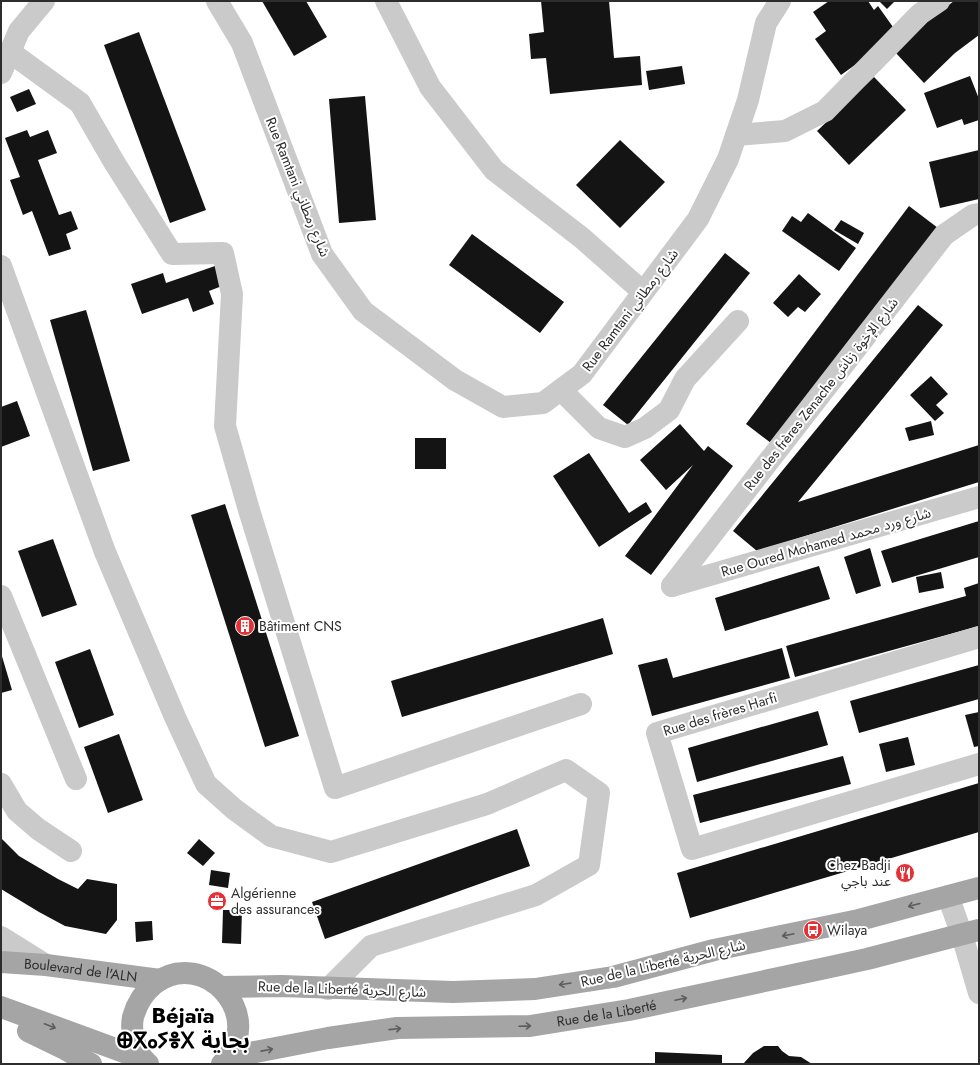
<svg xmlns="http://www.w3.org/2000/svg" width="980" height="1065" font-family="Jost,'Noto Sans Arabic','Noto Sans Tifinagh',sans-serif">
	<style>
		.building { fill: #141414 }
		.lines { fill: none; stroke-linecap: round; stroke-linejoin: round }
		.minor { stroke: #cacaca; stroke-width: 22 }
		.major { stroke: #a5a5a5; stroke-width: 22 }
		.oneway { stroke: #5d5d5d }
		.labels { text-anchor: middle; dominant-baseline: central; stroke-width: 4; stroke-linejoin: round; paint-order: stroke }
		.street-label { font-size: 14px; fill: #2d2d2d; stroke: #fff }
		.poi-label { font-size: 14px; fill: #2d2d2d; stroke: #fff; text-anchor: start }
		.town-label { font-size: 22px; font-weight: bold; fill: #000; stroke: #fff }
	</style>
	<rect width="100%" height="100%" fill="#fff"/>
	<g class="building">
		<polygon points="262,1 306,1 327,37 294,56"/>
		<polygon points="541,1 609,1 614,58 640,56 642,85 550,94 546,58 531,59 529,34 544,32"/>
		<polygon points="829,1 868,1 874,10 878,6 898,34 841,75 815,39 826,31 813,12"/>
		<polygon points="879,1 895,1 887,9"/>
		<polygon points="954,1 979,1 979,35 955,53 924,83 894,51 930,19"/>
		<polygon points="139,32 206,210 170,223 104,45"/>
		<polygon points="682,66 685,84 649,90 646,71"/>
		<polygon points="970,76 979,99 979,120 964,125 962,119 937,128 924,93"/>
		<polygon points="874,77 906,110 849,165 817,131"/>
		<polygon points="29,89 36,104 17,112 10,97"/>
		<polygon points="365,96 376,220 339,223 329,99"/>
		<polygon points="27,130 30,137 48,130 57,153 38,160 59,215 71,211 78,229 66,234 71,249 49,256 32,211 23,215 10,180 20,177 5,138"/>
		<polygon points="620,140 665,182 620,228 576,185"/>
		<polygon points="979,150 979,199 940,208 929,162"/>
		<polygon points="909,206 938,228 775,446 746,424"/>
		<polygon points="808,213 856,248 839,271 782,231 792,216 801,222"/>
		<polygon points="841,220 864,233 858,244 834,230"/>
		<polygon points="472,234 564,302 540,333 449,265"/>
		<polygon points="725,253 750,273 628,425 603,405"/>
		<polygon points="215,266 222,286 209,291 214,304 193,312 188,298 142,314 131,284 163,273 166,283"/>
		<polygon points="799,274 821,294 805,312 798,307 788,317 773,303"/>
		<polygon points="918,305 943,325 798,502 979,445 979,482 757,551 733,531"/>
		<polygon points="86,310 130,461 93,471 50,320"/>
		<polygon points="931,376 948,394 936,405 944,413 935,421 910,395"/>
		<polygon points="17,401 30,436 1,447 1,407"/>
		<polygon points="931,421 934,435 909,441 905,428"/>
		<polygon points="680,424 704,451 708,446 733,466 651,575 625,556 693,465 666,490 640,460"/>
		<rect x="415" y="438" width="31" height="31"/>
		<polygon points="589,453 629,513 646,502 652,512 599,547 553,476"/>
		<polygon points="225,504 299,736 265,747 191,515"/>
		<polygon points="979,521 979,557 892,583 881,551"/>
		<polygon points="53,539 77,605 42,617 18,551"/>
		<polygon points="870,548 881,586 856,594 844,557"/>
		<polygon points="819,566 830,599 725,631 715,598"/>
		<polygon points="941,572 944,588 919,593 916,577"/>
		<polygon points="979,583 979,626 795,677 786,646 966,596 964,588"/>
		<polygon points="603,618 613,654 402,717 391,681"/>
		<polygon points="782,648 790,678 652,716 638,665 667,658 673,678"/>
		<polygon points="90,649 114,715 79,728 55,662"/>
		<polygon points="1,653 12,690 1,693"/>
		<polygon points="979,665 979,699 859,733 850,701"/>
		<polygon points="818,711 828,745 697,782 688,748"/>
		<polygon points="979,712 979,746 974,747 965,715"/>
		<polygon points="119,734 143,800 108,813 84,747"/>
		<polygon points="908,737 915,765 886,772 879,744"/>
		<polygon points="843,756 851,784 700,823 693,795"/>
		<polygon points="979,783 979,832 690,918 677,873"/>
		<polygon points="517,829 530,866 325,939 312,902"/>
		<polygon points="1,838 19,856 58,879 78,889 87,879 117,884 117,920 106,934 65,926 39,912 1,889"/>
		<polygon points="199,839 215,853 203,866 187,853"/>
		<polygon points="211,870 230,873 228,888 209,885"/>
		<polygon points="223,910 242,910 241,944 222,943"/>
		<polygon points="152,921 153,940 136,942 135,922"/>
		<polygon points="764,1046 778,1046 782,1051 789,1056 801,1057 812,1064 743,1064 753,1053"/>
		<polygon points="655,1052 722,1055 722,1064 655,1064"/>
	</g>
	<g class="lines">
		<g class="minor">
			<polyline points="217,1 242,43 322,254 363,311 455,380 503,407 543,403 582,374 698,219 728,159 748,100 766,23 780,1"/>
			<polyline points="386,1 430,87 494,170 582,238 643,292"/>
			<polyline points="10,52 80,103 114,162 172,254 223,253 232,294 225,426 249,510 335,788 581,704"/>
			<polyline points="1,73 19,31 44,1"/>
			<polyline points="736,135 785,131 825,111 920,14 939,1"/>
			<polyline points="1,266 105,552 175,717 206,784 234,809 271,836 331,852 487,804 566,770 599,793 589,865 536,895 371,946 328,989"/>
			<polyline points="561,390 599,428 625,437 645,428 669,410 685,379 738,321"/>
			<polyline points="672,586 944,235 973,215 979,214"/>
			<polyline points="672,586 979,497"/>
			<polyline points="1,596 76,779"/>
			<polyline points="979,637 657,733 692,849 979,764"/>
			<polyline points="1,784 17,811 38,829 71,851"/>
			<polyline points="948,896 962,935 979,993"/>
			<polyline points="1,937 46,965"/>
		</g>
		<g class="major">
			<path id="s1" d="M1 962 46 965 160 980"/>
			<polyline points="221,987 281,986 453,992 535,989 613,977 714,950 859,920 979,888"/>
			<polyline points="1,1007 143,1059"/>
			<polyline points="28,1031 63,1048 91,1064"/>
			<path id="s2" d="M229 1057 328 1038 397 1028 530 1026 629 1010 821 969 867 959 979 930"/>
			<path d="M148 1064C135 1053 130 1033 133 1017 137 1003 143 993 154 984 204 946 269 1016 222 1064"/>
		</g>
	</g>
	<defs><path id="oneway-shaft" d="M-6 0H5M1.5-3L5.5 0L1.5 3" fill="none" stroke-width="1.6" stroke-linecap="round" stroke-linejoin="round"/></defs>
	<g class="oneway">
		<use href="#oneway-shaft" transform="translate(914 905) rotate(165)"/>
		<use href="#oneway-shaft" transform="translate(788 935) rotate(168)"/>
		<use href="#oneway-shaft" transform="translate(565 984) rotate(171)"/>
		<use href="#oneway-shaft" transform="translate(681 999) rotate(-12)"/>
		<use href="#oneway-shaft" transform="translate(50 1026) rotate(21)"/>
		<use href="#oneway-shaft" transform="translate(525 1026) rotate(-2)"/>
		<use href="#oneway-shaft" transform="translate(395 1029) rotate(-6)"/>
		<use href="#oneway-shaft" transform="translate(267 1050) rotate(-11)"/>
	</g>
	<defs>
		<g id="building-disc" transform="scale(1)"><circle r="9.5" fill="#e33138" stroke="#fff"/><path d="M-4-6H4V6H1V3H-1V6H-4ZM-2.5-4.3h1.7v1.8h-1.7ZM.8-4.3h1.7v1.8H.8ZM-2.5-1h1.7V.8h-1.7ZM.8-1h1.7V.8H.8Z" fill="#fff"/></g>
		<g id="restaurant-disc" transform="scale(1)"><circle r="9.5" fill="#e33138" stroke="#fff"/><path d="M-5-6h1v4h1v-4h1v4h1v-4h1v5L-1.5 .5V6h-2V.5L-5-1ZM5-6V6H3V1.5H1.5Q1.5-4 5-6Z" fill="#fff"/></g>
		<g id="office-disc" transform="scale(1)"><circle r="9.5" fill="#e33138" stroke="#fff"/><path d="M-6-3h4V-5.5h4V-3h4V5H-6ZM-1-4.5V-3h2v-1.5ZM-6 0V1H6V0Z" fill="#fff"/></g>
		<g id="bus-disc" transform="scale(1)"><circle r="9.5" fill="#e33138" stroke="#fff"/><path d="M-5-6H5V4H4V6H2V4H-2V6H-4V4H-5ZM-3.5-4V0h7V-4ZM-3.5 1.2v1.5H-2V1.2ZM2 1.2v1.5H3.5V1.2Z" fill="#fff"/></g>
	</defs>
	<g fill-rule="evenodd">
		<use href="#building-disc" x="245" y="626"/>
		<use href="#restaurant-disc" x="905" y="873"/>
		<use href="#office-disc" x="217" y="901"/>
		<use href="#bus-disc" x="813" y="930"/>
	</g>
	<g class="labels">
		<g class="street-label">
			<text transform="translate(298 187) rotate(68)">Rue Ramtani شارع رمطاني</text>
			<text transform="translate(630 310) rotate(-53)">Rue Ramtani شارع رمطاني</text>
			<text transform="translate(821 394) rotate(-52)">Rue des frères Zenache شارع الإخوة زناش</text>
			<text transform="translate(826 542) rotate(-16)">Rue Oured Mohamed شارع ورد محمد</text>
			<text transform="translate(720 714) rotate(-17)">Rue des frères Harfi</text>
			<text transform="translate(663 963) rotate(-13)">Rue de la Liberté شارع الحرية</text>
			<text stroke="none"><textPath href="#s1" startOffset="80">Boulevard de l'ALN</textPath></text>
			<text transform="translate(342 989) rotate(2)">Rue de la Liberté شارع الحرية</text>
			<text stroke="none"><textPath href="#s2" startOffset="381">Rue de la Liberté</textPath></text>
		</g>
		<g class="poi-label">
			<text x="259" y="626">Bâtiment CNS</text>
			<text x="891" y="865" text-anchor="end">Chez Badji<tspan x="891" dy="16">عند باجي</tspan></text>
			<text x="231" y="893">Algérienne<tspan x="231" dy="16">des assurances</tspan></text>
			<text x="827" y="930">Wilaya</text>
		</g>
		<g class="town-label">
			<text x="183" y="1015">Béjaïa<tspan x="183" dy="25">ⴲⴳⴰⵢⴻⵝ بجاية</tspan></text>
		</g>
	</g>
	<rect width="980" height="1065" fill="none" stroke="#2d2d2d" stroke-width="4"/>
</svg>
